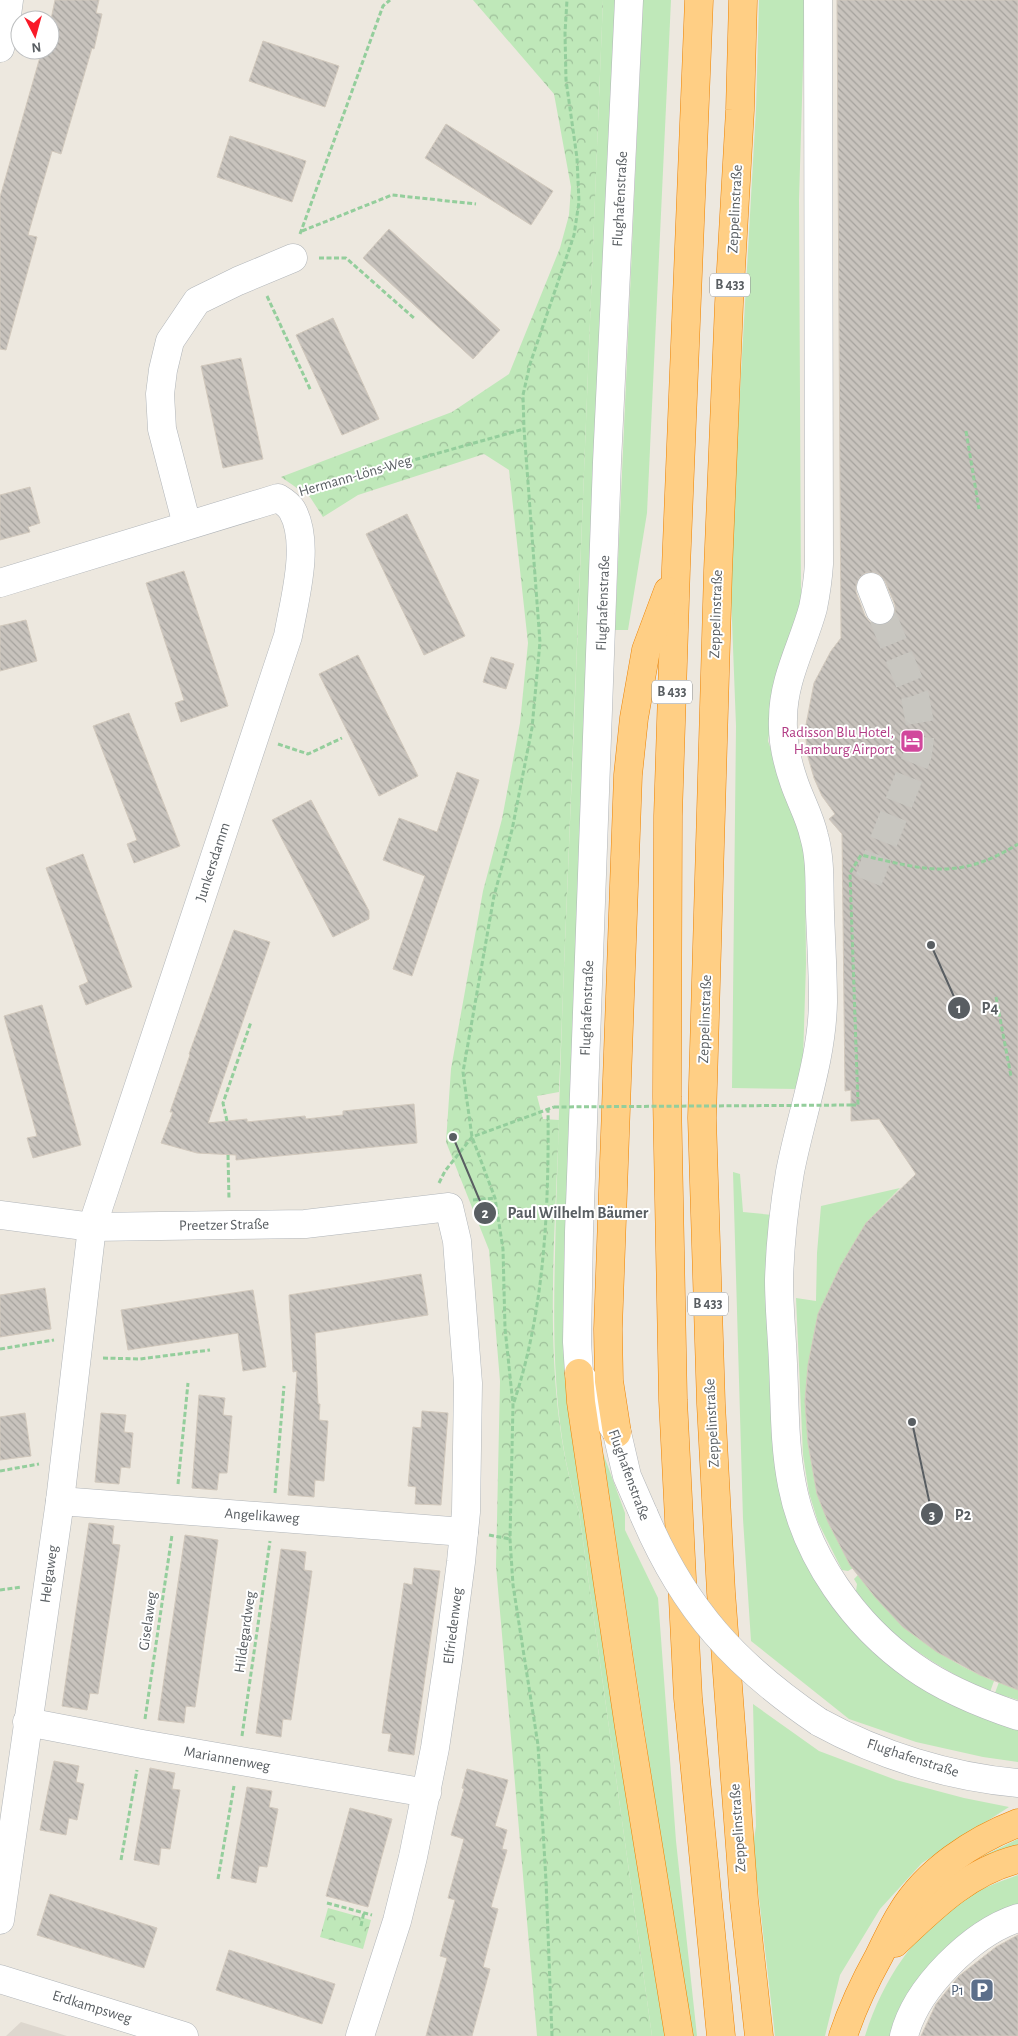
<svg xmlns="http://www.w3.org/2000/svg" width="1018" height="2036" font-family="'Alegreya Sans',sans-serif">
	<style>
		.education { fill: #ddd7ce }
		.green { fill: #bfe8b9 }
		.park { fill: url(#park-crowns) }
		.building { fill: url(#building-back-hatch); stroke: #d2c9bd; fill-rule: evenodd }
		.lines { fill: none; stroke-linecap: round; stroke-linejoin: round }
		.minor-tunnel { stroke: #c8c6c0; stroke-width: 28; stroke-dasharray: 28 14; stroke-linecap: butt }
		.minor-casing { stroke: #b1b5b9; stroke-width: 29 }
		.highway-casing { stroke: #ed8200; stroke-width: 29 }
		.path { stroke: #94ce9c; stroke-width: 3; stroke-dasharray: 5 2.5; stroke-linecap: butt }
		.minor { stroke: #fff; stroke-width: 28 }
		.highway { stroke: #ffcf85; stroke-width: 28 }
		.minor-bridge-casing { stroke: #b1b5b9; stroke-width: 29; stroke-linecap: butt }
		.path-bridge { stroke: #94ce9c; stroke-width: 3; stroke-dasharray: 5 2.5; stroke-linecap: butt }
		.minor-bridge { stroke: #fff; stroke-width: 28 }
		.labels { text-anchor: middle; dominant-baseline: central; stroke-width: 4; stroke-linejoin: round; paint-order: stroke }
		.shield { fill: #fff; stroke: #8b8e91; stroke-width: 1 }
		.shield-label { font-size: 14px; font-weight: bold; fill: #595e62 }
		.street-label { font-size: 15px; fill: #595e62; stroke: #fff }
		.hotel-label { font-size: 15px; fill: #b23c85; stroke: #fff; text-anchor: end }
		.service-label { font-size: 15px; fill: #4e5e75; stroke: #fff; text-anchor: end }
		.leader { fill: none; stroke: #595e62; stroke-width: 2 }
		.callout-dot { fill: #595e62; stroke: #fff; stroke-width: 2 }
		.mark-label { font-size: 15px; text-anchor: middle; font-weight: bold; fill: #fff }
		.callout-label { font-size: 16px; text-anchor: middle; font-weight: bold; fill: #595e62; stroke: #fff; stroke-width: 4; stroke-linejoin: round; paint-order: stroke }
	</style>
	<defs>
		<pattern id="park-crowns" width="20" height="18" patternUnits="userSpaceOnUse" patternTransform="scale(1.25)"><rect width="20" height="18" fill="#bfe8b9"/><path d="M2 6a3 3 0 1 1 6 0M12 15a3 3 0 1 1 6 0" fill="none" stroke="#9ebf9a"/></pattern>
		<pattern id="building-back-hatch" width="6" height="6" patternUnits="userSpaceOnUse" patternTransform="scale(1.25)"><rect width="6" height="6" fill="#c8c3bd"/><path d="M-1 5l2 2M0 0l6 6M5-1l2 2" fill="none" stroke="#a5a29d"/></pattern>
	</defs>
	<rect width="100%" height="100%" fill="#ede8df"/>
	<polygon class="education" points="21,2022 67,2036 6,2036"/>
	<g class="green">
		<path d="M603 0H615L567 1311 669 2036H652L579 1512C548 1414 554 1311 556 1210 559 1121 561 1033 565 944 578 629 590 315 603 0Z"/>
		<polygon points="643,0 671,0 647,513 628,630 615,630"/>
		<polygon points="759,0 805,0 799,200 801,598 797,623 778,681 768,741 796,817 805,858 806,964 803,1059 797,1089 732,1088 736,726 730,568 756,109"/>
		<polygon points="733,1172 740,1174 743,1212 773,1215 776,1446 831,1600 1018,1728 1018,1762 983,1757 916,1742 849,1719 751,1641 743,1519"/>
		<polygon points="900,1188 866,1223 808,1365 805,1401 808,1443 817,1494 853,1568 848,1571 842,1570 818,1522 809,1493 803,1455 796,1298 816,1301 817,1253 821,1206"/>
		<polygon points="603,1453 625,1513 625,1530 658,1598 676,1841 697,2036 690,2036"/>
		<path d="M858 1575C895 1623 937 1658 994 1681L990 1692C950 1674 909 1650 878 1618 870 1609 863 1600 856 1591L857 1584 854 1579Z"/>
		<polygon points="999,1682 1018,1689 1018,1700 995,1693"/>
		<polygon points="753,1704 819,1751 896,1780 964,1798 1009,1807 922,1863 880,1909 840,1975 825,2036 775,2036 753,1846 756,1826"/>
		<polygon points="1018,1839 1018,1849 958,1874 985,1855"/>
		<path d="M1018 1875V1910L897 2036H865C882 1982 914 1932 962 1900 979 1889 999 1882 1018 1875Z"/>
	</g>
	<g class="park">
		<path d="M473 0H603L559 1092 537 1096 543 1119 559 1120C555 1247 540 1390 579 1512L652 2036H537L496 1566 500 1381 489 1250 446 1142 451 1069 483 891 502 819 520 723 528 643 509 470 484 454 358 495 323 517 310 497 281 477 452 412 509 374 560 248 569 215 571 187 554 94Z"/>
		<polygon points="328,1908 371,1920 363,1949 320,1937"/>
	</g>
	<g class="building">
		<polygon points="55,0 99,0 96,13 102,14 94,49 92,48 61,154 52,151 28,235 37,237 6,350 0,349 0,197 42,50 50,50 50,24"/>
		<path d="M837 0H1018V1690L980 1675 937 1652 903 1627 875 1597 850 1565 828 1522 817 1494 808 1443 805 1401 808 1365 818 1314 841 1265 866 1223 916 1174 879 1119 851 1121V1090L845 1091 842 834 829 819 835 814 822 796 814 778 808 757 805 730 814 683 831 651 841 638ZM873 572 880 575 885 581 895 605V612L892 619 885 625H877L870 622 865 616 856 592V585L859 578 865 573Z"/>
		<polygon points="263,41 339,66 325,107 249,81"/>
		<polygon points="446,124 553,191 531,225 425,158"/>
		<polygon points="230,136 306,161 292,202 217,177"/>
		<polygon points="389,229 500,330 473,359 363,258"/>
		<polygon points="333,318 379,419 342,435 296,335"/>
		<polygon points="241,358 263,459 223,468 201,366"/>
		<polygon points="30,487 40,523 28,527 30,532 0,540 0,495"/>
		<polygon points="407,514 465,636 424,655 366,534"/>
		<polygon points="184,571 228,706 181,722 175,703 184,700 146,583"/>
		<polygon points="26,620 37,661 0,671 0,626"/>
		<polygon points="358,655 418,776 379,796 319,674"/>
		<polygon points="491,657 514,664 506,689 483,682"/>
		<polygon points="129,713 180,846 134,863 127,844 137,840 93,726"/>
		<polygon points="457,772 479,780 412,976 393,969 425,876 383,860 399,818 437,832"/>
		<polygon points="311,800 369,911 369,919 333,937 272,820"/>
		<polygon points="83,854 132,987 86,1005 79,986 88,982 46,868"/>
		<polygon points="234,930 270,942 208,1123 247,1119 247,1122 305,1116 306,1119 343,1115 343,1111 414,1104 417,1143 236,1160 236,1155 197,1153 161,1143 173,1112 170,1112 190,1055 189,1054"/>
		<polygon points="42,1005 81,1145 33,1158 27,1138 37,1136 4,1016"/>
		<polygon points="421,1274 428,1315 315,1333 318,1404 320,1404 319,1420 328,1421 324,1481 315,1480 314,1497 288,1495 297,1371 293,1372 289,1295"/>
		<polygon points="45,1288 51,1329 0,1337 0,1295"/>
		<polygon points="253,1290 266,1367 243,1371 238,1333 128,1350 121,1310"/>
		<polygon points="199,1395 225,1398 223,1415 232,1416 227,1473 219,1473 217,1490 192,1488"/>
		<polygon points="422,1411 448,1413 441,1505 415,1504 416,1487 408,1486 413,1427 421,1428"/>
		<polygon points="25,1413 31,1456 0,1460 0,1417"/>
		<polygon points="101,1413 126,1415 124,1432 133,1433 130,1468 121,1467 119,1484 95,1482"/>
		<polygon points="89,1523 114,1526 112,1544 120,1545 98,1694 90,1693 87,1710 62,1706"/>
		<polygon points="185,1535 218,1540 195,1707 186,1706 184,1723 158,1720"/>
		<polygon points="281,1549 306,1552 304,1570 312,1571 291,1720 283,1719 281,1737 256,1733"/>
		<polygon points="414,1568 440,1571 414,1755 388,1751 391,1734 382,1733 404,1583 412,1585"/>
		<polygon points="54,1761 79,1766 76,1782 84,1784 77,1820 69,1818 66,1835 40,1830"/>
		<polygon points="150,1768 175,1773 172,1789 180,1790 170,1849 161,1848 159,1865 134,1860"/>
		<polygon points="467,1769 508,1780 495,1826 507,1830 502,1849 507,1850 491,1907 498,1909 483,1967 490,1969 472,2036 426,2036 447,1958 440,1956 455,1900 448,1898 464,1839 451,1835 464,1789 462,1788"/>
		<polygon points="247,1787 272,1791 269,1807 278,1809 267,1867 259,1866 256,1883 231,1878"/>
		<polygon points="350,1808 392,1819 368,1907 326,1896"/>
		<polygon points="50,1894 157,1928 144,1968 37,1935"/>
		<polygon points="1018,1935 1018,2036 921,2036 936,2004 959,1976 996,1947"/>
		<polygon points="229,1950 335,1984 322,2024 216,1990"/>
	</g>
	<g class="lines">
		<polyline class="minor-tunnel" points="868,881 918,754 921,730 915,696 880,610"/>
		<g class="minor-casing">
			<g id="minor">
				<polyline points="629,0 607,462 579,1232 577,1342 579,1373 617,1433 627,1476 644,1515"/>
				<path d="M818 0 819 564C818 579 816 593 813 608 803 645 783 679 783 719 782 740 787 762 794 782 800 800 810 817 814 836 821 860 819 887 820 912 821 942 823 972 823 1002 822 1060 801 1115 790 1172 784 1207 780 1245 779 1280 779 1308 782 1336 783 1364 785 1404 784 1445 792 1485 806 1557 854 1625 914 1667 945 1689 982 1704 1018 1716"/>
				<polyline points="0,48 5,30 9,0"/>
				<polyline points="187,525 162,429 160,394 163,370 170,341 197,301 238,281 293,258"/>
				<path d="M0 583 278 498C283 501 289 505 292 510 311 543 294 601 288 636L92 1227 60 1501 0 1920"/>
				<polyline points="871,587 880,610"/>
				<polyline points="0,1215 92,1227 230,1225 305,1224 449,1207 457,1241 468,1383 466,1512 461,1562 448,1661 435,1748 413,1857 397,1921 360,2036"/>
				<polyline points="60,1501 464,1532"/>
				<polyline points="27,1722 142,1744 427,1793"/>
				<path d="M819 1722C879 1755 949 1777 1018 1783"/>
				<polyline points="0,1979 184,2036"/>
				<path d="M904 2036C916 1988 972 1933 1018 1918"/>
			</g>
		</g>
		<g class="highway-casing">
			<g id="highway">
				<polyline points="699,0 676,568 668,816 667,1097 673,1400 688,1698 721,2036"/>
				<polyline points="743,0 740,110 729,304 718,571 702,1118 711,1404 721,1592 744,1900 759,2036"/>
				<polyline points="579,1373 581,1402 629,1727 679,2036"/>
				<polyline points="617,1433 609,1381 608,1329 628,775 634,718 646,650 668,591"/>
				<path d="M895 1943C932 1908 967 1872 1018 1859"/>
				<path d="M843 2036C853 2006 864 1983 879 1956 886 1942 893 1926 902 1912 927 1871 974 1840 1018 1823"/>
			</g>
		</g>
		<g class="path">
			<polyline points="302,231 392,195 476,204"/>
			<polyline points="300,234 383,6 390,0"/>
			<polyline points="319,258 346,258 415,319"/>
			<polyline points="267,296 311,391"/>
			<polyline points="966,431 979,509"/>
			<polyline points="307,490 524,429"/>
			<polyline points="278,744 308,754 342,738"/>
			<polyline points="996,997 1011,1076"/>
			<path d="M851 1105H858L850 873 861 855C926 870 958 881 1018 844"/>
			<polyline points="227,1121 223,1103 251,1022"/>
			<polyline points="228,1155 229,1200"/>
			<polyline points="439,1183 445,1171 472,1137 554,1107"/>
			<polyline points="473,1200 495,1198"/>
			<polyline points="0,1349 54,1340"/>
			<polyline points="103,1358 140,1359 210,1350"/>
			<path d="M514 1402C545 1309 549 1206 548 1108"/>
			<polyline points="0,1471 39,1464"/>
			<polyline points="178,1484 188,1383"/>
			<polyline points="275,1493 284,1386"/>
			<polyline points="489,1535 510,1539"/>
			<polyline points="0,1590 22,1587"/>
			<polyline points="145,1719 172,1535"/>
			<polyline points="242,1736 270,1541"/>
			<polyline points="121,1860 137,1770"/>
			<polyline points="218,1879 234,1786"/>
			<polyline points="327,1903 372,1915"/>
			<polyline points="361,1926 364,1912"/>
			<polyline points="552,2036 546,1881 538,1745 513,1585 510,1539 513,1405 505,1328 503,1249 495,1198 472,1137 463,1072 494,896 512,830 532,728 540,642 524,429 523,395 530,364 574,235 579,202 577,158 566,80 565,33 567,0"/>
		</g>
		<use href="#minor" class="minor"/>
		<use href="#highway" class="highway"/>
		<g class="minor-bridge-casing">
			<path id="minor-bridge" d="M644 1515C684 1609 735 1665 819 1722"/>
		</g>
		<polyline class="path-bridge" points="554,1107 851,1105"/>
		<use href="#minor-bridge" class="minor-bridge"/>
	</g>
	<defs>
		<g id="hotel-square" transform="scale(1.25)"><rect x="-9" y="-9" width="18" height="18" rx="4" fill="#d1479c" stroke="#fff"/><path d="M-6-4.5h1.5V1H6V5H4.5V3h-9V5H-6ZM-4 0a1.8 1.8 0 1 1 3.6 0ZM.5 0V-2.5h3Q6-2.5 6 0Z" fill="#fff"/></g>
		<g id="parking-square" transform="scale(1.25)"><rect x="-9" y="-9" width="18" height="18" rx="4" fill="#5c6f8a" stroke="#fff"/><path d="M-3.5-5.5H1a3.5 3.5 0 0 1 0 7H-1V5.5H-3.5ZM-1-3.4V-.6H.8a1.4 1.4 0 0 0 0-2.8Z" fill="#fff"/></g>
	</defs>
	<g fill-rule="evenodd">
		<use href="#hotel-square" x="912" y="741"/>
		<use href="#parking-square" x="982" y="1990"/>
	</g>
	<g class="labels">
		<g class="shield">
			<rect x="710" y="273.5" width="40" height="23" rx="4"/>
			<rect x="652" y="680.5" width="40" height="23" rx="4"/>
			<rect x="688" y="1292.5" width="40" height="23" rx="4"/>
		</g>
		<g class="shield-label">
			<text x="730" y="285">B 433</text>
			<text x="672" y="692">B 433</text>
			<text x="708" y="1304">B 433</text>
		</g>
		<g class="street-label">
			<text transform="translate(620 199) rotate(-87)">Flughafenstraße</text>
			<text transform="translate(735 209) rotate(-87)">Zeppelinstraße</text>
			<text transform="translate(355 476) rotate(-16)">Hermann-Löns-Weg</text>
			<text transform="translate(603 603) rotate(-88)">Flughafenstraße</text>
			<text transform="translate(716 614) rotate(-88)">Zeppelinstraße</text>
			<text transform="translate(213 862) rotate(-72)">Junkersdamm</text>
			<text transform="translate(587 1008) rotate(-88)">Flughafenstraße</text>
			<text transform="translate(705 1019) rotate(-88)">Zeppelinstraße</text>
			<text transform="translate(224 1225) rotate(-1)">Preetzer Straße</text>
			<text transform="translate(712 1423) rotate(-93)">Zeppelinstraße</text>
			<text transform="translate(629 1475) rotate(70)">Flughafenstraße</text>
			<text transform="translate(262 1516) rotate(4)">Angelikaweg</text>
			<text transform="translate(49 1574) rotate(-82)">Helgaweg</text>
			<text transform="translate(148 1621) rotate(-82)">Giselaweg</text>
			<text transform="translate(453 1626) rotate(-83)">Elfriedenweg</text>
			<text transform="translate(245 1632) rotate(-82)">Hildegardweg</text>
			<text transform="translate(913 1758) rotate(18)">Flughafenstraße</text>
			<text transform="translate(227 1759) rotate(10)">Mariannenweg</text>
			<text transform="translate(738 1828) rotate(-94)">Zeppelinstraße</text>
			<text transform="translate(92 2007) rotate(17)">Erdkampsweg</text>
		</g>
		<g class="hotel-label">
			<text x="894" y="732">Radisson Blu Hotel,<tspan x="894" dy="17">Hamburg Airport</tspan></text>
		</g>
		<g class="service-label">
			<text x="964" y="1990">P1</text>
		</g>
	</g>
	<path class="leader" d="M931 945L959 1008M453 1137L485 1213M912 1422L932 1514"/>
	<g class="callout-dot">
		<circle cx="931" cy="945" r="5"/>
		<circle cx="453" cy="1137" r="5"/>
		<circle cx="912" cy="1422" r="5"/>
		<circle cx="959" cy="1008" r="12"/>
		<circle cx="485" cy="1213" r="12"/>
		<circle cx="932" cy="1514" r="12"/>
	</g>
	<g class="mark-label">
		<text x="959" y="1013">1</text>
		<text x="485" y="1218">2</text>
		<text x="932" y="1520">3</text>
	</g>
	<g class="callout-label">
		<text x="990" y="1013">P4</text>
		<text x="578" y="1218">Paul Wilhelm Bäumer</text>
		<text x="963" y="1520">P2</text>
	</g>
	<g transform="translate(35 35) rotate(174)"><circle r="24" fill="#ffffff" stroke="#bdbfc0"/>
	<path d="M0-4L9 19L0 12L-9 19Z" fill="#f91a28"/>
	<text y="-8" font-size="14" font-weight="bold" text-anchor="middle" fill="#595e62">N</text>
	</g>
</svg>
